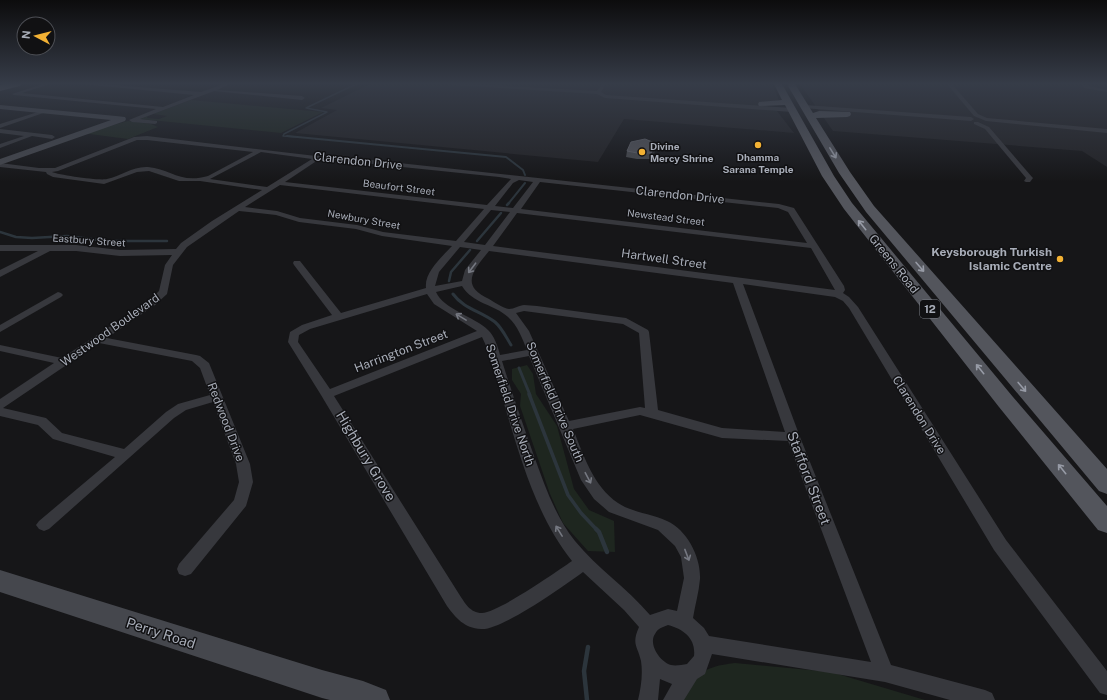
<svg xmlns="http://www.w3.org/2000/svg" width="1107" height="700" font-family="'Public Sans',sans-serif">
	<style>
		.built { fill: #222225 }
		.green { fill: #1e261f }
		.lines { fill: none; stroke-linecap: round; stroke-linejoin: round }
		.stream-far5 { stroke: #2c353c; stroke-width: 1.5 }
		.stream-far4 { stroke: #2c353c; stroke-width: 2 }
		.stream-far3 { stroke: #2c353c; stroke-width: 2.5 }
		.stream-far2 { stroke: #2c353c; stroke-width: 3 }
		.stream-far1 { stroke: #2c353c; stroke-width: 3.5 }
		.stream { stroke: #2c353c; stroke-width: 4.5 }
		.street { fill: #37383d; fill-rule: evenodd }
		.secondary { fill: #45474d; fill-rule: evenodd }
		.primary { fill: #53555c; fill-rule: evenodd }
		.highway { fill: #63666e; fill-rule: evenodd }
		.wall { fill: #47494d }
		.shaded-wall { fill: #2f3033 }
		.building { fill: #525359; stroke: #5f6168 }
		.oneway { stroke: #979ba6 }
		.oneway2 { stroke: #757881 }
		.poi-dot { fill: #f2b134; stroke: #111113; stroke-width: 1.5 }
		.labels { text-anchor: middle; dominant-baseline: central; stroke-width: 3; stroke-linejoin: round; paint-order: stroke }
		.far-poi-label { font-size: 10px; font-weight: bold; fill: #a8adb8; stroke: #111113; text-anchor: start }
		.far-street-label { font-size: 10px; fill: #a8adb8; stroke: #111113 }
		.shield { fill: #111113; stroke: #7b7e86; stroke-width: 1 }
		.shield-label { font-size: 11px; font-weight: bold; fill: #a8adb8 }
		.street-label { font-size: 12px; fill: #a8adb8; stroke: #111113 }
		.poi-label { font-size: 12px; font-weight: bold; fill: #a8adb8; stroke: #111113; text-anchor: end }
		.near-street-label { font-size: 14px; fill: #a8adb8; stroke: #111113 }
	</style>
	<rect width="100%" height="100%" fill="#161618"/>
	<g class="built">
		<polygon points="370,84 772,84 779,100 766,102 769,110 777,111 794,133 624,119 598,162 295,133 337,110 321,108"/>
		<polygon points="800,84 1107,84 1107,167 1082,151 833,131"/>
	</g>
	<g class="green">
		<polygon points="191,100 323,112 281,133 140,119 148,116 147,118 159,119 167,116 153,114"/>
		<polygon points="128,121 151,124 158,127 128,139 82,133"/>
		<polygon points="527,365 533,374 536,394 557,426 574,489 589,510 614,521 615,552 588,551 563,523 550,494 520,406 521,394 512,380 512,369"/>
		<path d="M735 663 831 672 925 700H682C700 673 701 667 735 663Z"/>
	</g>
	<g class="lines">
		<polyline class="stream-far5" points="298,137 283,136 284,134 327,112 306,108 356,84"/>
		<g class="stream-far4">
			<polyline points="287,136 506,157 523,170 525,175"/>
			<polyline points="508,204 525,183"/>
		</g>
		<g class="stream-far3">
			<polyline points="507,205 509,203"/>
			<polyline points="0,232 16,237 32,238 67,236 107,241 167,241"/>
			<polyline points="477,241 501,213"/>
			<polyline points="449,281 451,272 470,250"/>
		</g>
		<g class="stream-far2">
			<path d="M453 294C464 309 481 311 495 322 502 328 506 337 511 345"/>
			<polyline points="519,368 530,395"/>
		</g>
		<polyline class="stream-far1" points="529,394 568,495 581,513 597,530"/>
		<g class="stream">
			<polyline points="596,529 599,532 607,552"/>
			<polyline points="587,700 584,671 588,647"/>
		</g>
		<g class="street">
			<polygon points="43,84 50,84 22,93 163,107 194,95 82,84 101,84 201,92 224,84 230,84 217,90 302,96 305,98 302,100 214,91 140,119 157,121 157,123 155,124 132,122 129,120 156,109 14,95 12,94"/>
			<polygon points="450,84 475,84 597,91 602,84 606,84 601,92 606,95 792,108 795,110 792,112 605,98 597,94 452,85"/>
			<polygon points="947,84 952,84 978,114 987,118 1107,129 1107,133 986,121 974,116"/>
			<polygon points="1082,84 1107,90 1107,92 1084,88"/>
			<polygon points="805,105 971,117 974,119 971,121 803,108 803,106"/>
			<polygon points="44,110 49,111 0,128 0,124"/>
			<polygon points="974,122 978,122 989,127 1032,177 1033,178 1030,182 1026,182 1024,181 1026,178 985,129 974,124"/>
			<polygon points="0,129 52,135 55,137 52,139 32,136 0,148 0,144 24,136 0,133"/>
			<path d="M147 136 316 156 325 155 779 204 794 208 844 286 845 290 843 293 849 297 858 307 1006 540 1107 671V695L1100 693 994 550 849 308 843 301 835 297 743 284 800 437 891 665 985 690 992 693 995 700H950L885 682 712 654 705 674 697 679 684 700H663L672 684 660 679 658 700H638C641 688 643 674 641 661 638 646 631 645 639 627L624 610 583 572C565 585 501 631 481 629 464 628 456 618 447 606L321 395 288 342 290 332 302 325 332 315 294 265 293 263 294 261H300L341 313 426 288C424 272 442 257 452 246L382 236 356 229 299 222 276 215 239 211 187 247 173 265 167 294 155 305 107 338 196 355 200 356 209 363 250 464 253 482 246 506 191 574 185 576 179 574 177 569 179 564 234 500 239 482 236 464 213 402 186 410 174 418 49 529 44 531 39 529 36 525 39 521 115 457 53 439 38 425 0 416V399L54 363 0 351V345L62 358 149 301 159 291 165 265 172 255 120 256 76 251H50L0 277V270L38 251H0V245H76L120 250 176 249 181 243 212 221 262 190 200 181H179L149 171 137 172 104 184 53 177 47 174 46 172 0 167V163L39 168H55L134 137ZM137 140H147L253 152 208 176C180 184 171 169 148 167 133 166 121 176 107 179 100 181 59 175 52 172L58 171ZM261 152 312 159 267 187 210 179ZM325 159 499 177 511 179 487 205 285 182 318 160ZM519 180 533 182 513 208 495 206 513 183ZM540 182 778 208 788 212 807 243 521 209ZM280 185 484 209 456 241 383 232 357 225 300 218 277 211 245 207ZM491 210 510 212 485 245 464 242ZM517 213 811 248 835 290 493 246ZM460 247 481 250 465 270 462 281 435 286 439 272ZM489 251 733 283 785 432 722 428 658 410 649 332 648 330 626 318 537 306C533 306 528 305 524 305 520 305 514 309 509 309 503 308 494 302 489 299 459 285 474 270 489 251ZM462 286C473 304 494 304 508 317 518 326 522 338 527 350L500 355C498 347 494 335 488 330 475 317 443 309 436 292ZM427 294 434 304 477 331 330 389 298 342 299 335 310 329ZM524 311 623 324 639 333 645 408 640 407 569 421 529 331 516 313ZM482 337C491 355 495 374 501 394 519 452 534 513 572 561 556 572 499 612 482 613 470 613 465 603 459 594L334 396ZM99 343 192 361 200 368 210 395 178 404 166 412 124 449 62 433 46 418 3 408ZM529 356 581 480 594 499 609 512 658 530 675 546 681 557 684 578 677 611 668 609 650 615C627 588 597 568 575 541 555 516 545 486 534 456 523 425 512 393 502 361ZM640 415 722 438 788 441 871 662 709 636 704 628 693 618C695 605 699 592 700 579 701 557 687 530 667 521 652 514 631 512 618 503 593 486 584 456 573 429ZM668 625C684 629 696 639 694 656L687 664C682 665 675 666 671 665 660 662 648 644 655 634 658 628 663 627 668 625Z"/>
			<polygon points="58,292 61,293 63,295 61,297 0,332 0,325"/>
		</g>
		<g class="secondary">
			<polygon points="0,105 116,116 125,117 126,119 125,121 0,165 0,159 111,120 0,109"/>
			<polygon points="0,570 322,670 363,681 386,690 390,700 330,700 322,698 0,592"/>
		</g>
		<g class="primary">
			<polygon points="774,84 782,84 834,176 852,203 1013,397 1107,506 1107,533 1098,530 999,407 844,209 822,176 785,105 759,106 758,104 759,102 782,100"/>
			<polygon points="789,84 795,84 813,113 819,111 850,112 851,114 850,116 847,117 816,118 850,172 874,206 1107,469 1107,494 1099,491 866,212 839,173 788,86"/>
		</g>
		<polygon class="highway" points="6,84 21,84 20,86 0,91 0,85"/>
	</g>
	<polygon class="wall" points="627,151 655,151 651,159 637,159 626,157"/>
	<polygon class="shaded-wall" points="655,145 655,151 651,159 651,153"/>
	<polygon class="building" points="645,139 655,143 655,145 651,153 637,153 627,151 631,142"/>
	<defs><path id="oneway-shaft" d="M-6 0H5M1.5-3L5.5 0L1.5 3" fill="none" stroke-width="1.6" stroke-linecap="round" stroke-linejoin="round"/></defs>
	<g class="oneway">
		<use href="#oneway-shaft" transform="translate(833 153) rotate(58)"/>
		<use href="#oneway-shaft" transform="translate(862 225) rotate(-129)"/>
		<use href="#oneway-shaft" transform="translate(920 267) rotate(49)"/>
		<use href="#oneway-shaft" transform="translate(980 369) rotate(-129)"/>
		<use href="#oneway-shaft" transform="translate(1022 387) rotate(50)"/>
		<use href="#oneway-shaft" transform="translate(1062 469) rotate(-129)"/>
	</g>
	<g class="oneway2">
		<use href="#oneway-shaft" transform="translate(472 268) rotate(127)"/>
		<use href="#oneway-shaft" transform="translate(461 317) rotate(-149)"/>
		<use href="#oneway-shaft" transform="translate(588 478) rotate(62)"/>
		<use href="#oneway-shaft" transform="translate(559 531) rotate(-122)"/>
		<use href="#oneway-shaft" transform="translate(687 555) rotate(69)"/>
	</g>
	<linearGradient id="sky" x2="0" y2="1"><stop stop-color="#0c0c0d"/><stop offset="0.46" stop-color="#363c48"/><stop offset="1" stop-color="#363c48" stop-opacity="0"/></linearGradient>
	<rect width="1107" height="182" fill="url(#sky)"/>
	<g class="poi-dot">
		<circle cx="758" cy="145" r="4"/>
		<circle cx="642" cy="152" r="4"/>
		<circle cx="1060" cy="259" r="4"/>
	</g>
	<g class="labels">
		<g class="far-poi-label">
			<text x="650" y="146">Divine<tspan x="650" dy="12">Mercy Shrine</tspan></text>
			<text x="758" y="157" text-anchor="middle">Dhamma<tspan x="758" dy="12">Sarana Temple</tspan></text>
		</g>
		<g class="far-street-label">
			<text transform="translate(399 187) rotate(7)">Beaufort Street</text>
			<text transform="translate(666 217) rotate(7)">Newstead Street</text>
			<text transform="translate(364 219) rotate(10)">Newbury Street</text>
			<text transform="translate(89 240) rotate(4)">Eastbury Street</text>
		</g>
		<rect class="shield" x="920" y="300" width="20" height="18" rx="3"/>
		<g class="shield-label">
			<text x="930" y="309">12</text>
		</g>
		<g class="street-label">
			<text transform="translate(358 161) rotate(6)">Clarendon Drive</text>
			<text transform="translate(680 195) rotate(6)">Clarendon Drive</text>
			<text transform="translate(664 259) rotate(8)">Hartwell Street</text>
			<text transform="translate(894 264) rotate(51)">Greens Road</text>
			<text transform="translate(110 330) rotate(-35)">Westwood Boulevard</text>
			<text transform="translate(401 351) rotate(-21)">Harrington Street</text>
			<text transform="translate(555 402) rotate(67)">Somerfield Drive South</text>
			<text transform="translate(510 405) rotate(71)">Somerfield Drive North</text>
			<text transform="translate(919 415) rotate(58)">Clarendon Drive</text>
			<text transform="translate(226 422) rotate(69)">Redwood Drive</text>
		</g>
		<g class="poi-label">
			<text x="1052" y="252">Keysborough Turkish<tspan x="1052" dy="14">Islamic Centre</tspan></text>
		</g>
		<g class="near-street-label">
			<text transform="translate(366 456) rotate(59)">Highbury Grove</text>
			<text transform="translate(809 478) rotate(69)">Stafford Street</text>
			<text transform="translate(161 633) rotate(18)">Perry Road</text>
		</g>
	</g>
	<g transform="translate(36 36) rotate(277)"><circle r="19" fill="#111113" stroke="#4d4f55"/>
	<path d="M0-3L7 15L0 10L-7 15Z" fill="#f2b134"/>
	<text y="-6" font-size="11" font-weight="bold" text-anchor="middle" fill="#a8adb8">N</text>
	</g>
</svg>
